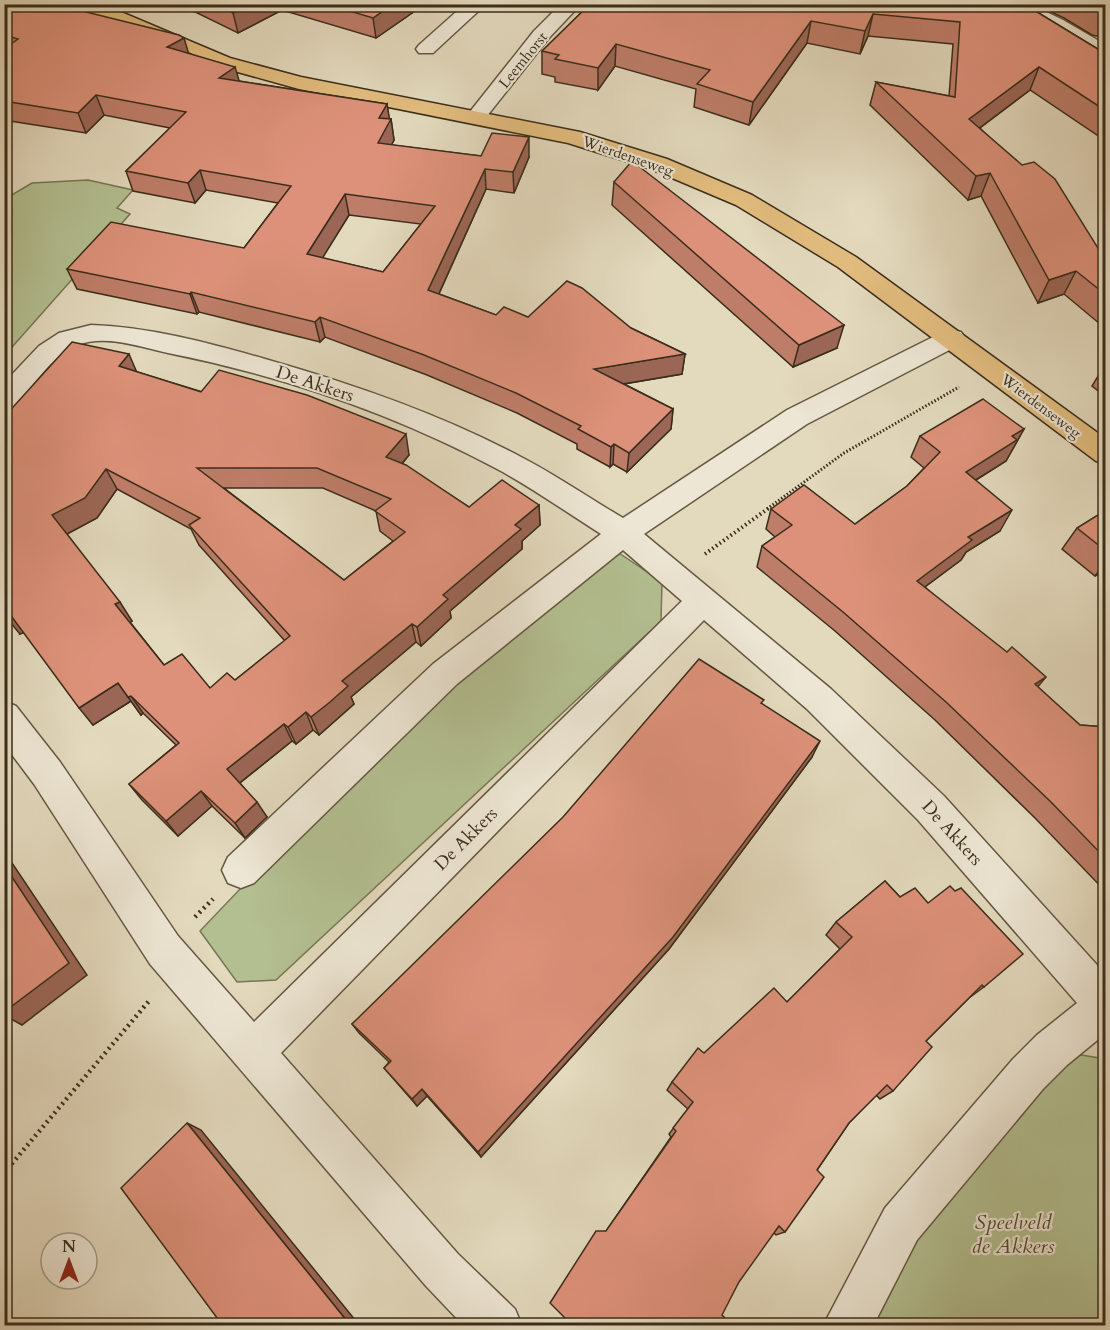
<svg xmlns="http://www.w3.org/2000/svg" width="1110" height="1330" font-family="Cardo,serif">
	<style>
		.green { fill: #b3bf91; stroke: #777656; stroke-width: 1.5 }
		.lines { fill: none; stroke-linecap: round; stroke-linejoin: round }
		.minor-casing { stroke: #655844; stroke-width: 3 }
		.major-casing { stroke: #3b2d1b; stroke-width: 3 }
		.path-far2 { stroke: #3b2d1b; stroke-width: 3; stroke-dasharray: 1.5 2; stroke-linecap: butt }
		.path-far1 { stroke: #3b2d1b; stroke-width: 4; stroke-dasharray: 1.5 3; stroke-linecap: butt }
		.path { stroke: #3b2d1b; stroke-width: 4.5; stroke-dasharray: 2 4; stroke-linecap: butt }
		.minor { fill: #ede6d4; fill-rule: evenodd }
		.major { fill: #e2bc7e; fill-rule: evenodd }
		.wall { fill: #be7d69; stroke: #3b2d1b; stroke-width: 1.5; fill-rule: evenodd }
		.shaded-wall { fill: #9b6655; stroke: #3b2d1b; stroke-width: 1.5 }
		.building { fill: #dd917a; stroke: #3b2d1b; stroke-width: 1.5; fill-rule: evenodd }
		.labels { text-anchor: middle; dominant-baseline: central; stroke-width: 4.5; stroke-linejoin: round; paint-order: stroke }
		.far-street-label { font-size: 15px; fill: #3b2d1b; stroke: #ede6d4 }
		.street-label { font-size: 18px; fill: #3b2d1b; stroke: #ede6d4 }
		.near-park-label { font-size: 21px; font-style: italic; fill: #534a33; stroke: #ede6d4 }
	</style>
	<rect width="100%" height="100%" fill="#e3d9bd"/>
	<filter id="stains"><feTurbulence type="fractalNoise" baseFrequency=".00333" numOctaves="4"/><feColorMatrix values="0 0 0 0 .2 0 0 0 0 .09 0 0 0 0 .02 0 0 0 .5 -.17"/></filter>
	<radialGradient id="worn" r=".72"><stop offset=".6" stop-color="#630" stop-opacity="0"/><stop offset="1" stop-color="#630" stop-opacity=".3"/></radialGradient>
	<g class="green">
		<polygon points="88,180 133,190 117,208 130,214 5,355 5,199 32,183"/>
		<polygon points="607,545 662,582 661,621 276,980 237,982 200,931 445,674"/>
		<polygon points="1052,1050 1105,1059 1105,1325 852,1326"/>
	</g>
	<g class="lines">
		<g class="minor-casing">
			<g id="minor">
				<polygon points="465,4 486,4 433,53 419,53 416,49 419,45"/>
				<polygon points="561,4 581,4 548,39 483,121 476,123 469,121 466,117 469,113 534,31"/>
				<polygon points="993,4 1027,4 1036,7 1063,20 1106,45 1106,60 1036,21 996,8"/>
				<path d="M91 325C150 327 209 343 265 359 353 384 440 414 521 457 556 475 589 498 623 518L787 410 943 332 952 330 961 332 965 338 961 344 807 424 644 534 831 689 944 796 1106 975V1033L1067 1065 1043 1089 917 1240 873 1326H823L885 1208 1013 1059 1037 1035 1077 1003 918 820 807 709 704 620 281 1053 458 1254 515 1309 522 1326H464L426 1286 150 964 34 784 4 744V701L16 706 60 762 178 936 254 1022 682 601 623 550 457 684 254 883 241 888 228 883 222 870 228 857 433 664 601 534C568 513 535 490 501 471 397 415 283 376 168 353 141 347 105 334 78 345 52 355 32 387 14 408L4 410V383L39 346 59 333Z"/>
			</g>
		</g>
		<g class="major-casing">
			<polygon id="major" points="76,4 102,4 230,58 301,77 580,132 667,159 752,195 856,257 1106,439 1106,464 1096,461 838,267 736,205 651,169 568,143 299,89 216,66 79,8"/>
		</g>
		<polyline class="path-far2" points="767,509 844,453 959,387"/>
		<polyline class="path-far1" points="705,554 769,508"/>
		<g class="path">
			<polyline points="195,917 213,899"/>
			<polyline points="4,1173 149,1001"/>
		</g>
		<use href="#minor" class="minor"/>
		<use href="#major" class="major"/>
	</g>
	<g class="wall">
		<path d="M4 4 189 53 239 81 387 104 389 119H391L394 140 391 145 481 156 529 157 514 193 486 189 439 294 496 315 631 328 685 354 682 374 624 384 673 409 671 429 627 472 613 464 610 467 577 449V444L517 413 427 375 325 337 320 342 199 312 197 314 77 289 67 269 244 248 278 203 206 190 195 203 133 191 126 171 170 128 104 115 86 133 4 120ZM349 215 421 224 383 272 322 258Z"/>
		<polygon points="179,4 425,4 376,38 282,10 238,33"/>
		<polygon points="590,4 1024,4 1106,54 1106,141 1030,90 980,128 1106,261 1106,329 1064,294 1038,303 981,196 968,200 870,105 876,82 949,96 953,44 868,36 860,54 807,43 749,125 694,107 696,89 615,66 598,90 555,82 555,77 542,74 542,51"/>
		<polygon points="1034,4 1106,4 1106,38 1092,35 1064,18"/>
		<polygon points="614,182 837,348 793,367 612,205"/>
		<polygon points="1106,363 1106,397 1092,386"/>
		<path d="M137 372 409 455 402 464 469 507 539 505 540 525 522 541V549L450 611 451 618 421 646 416 642 351 697 354 704 319 735 313 730 296 744 292 741 240 783 267 817 245 838 212 806 178 836 142 800 129 784 176 745 143 713 141 715 131 701 93 725 24 632 20 634ZM224 488H323L376 511 380 531 393 541 344 580ZM117 489 191 529 199 545 285 641 235 680 210 688 164 665 130 622 132 621 67 534 97 518Z"/>
		<polygon points="1024,429 1006,461 976,480 1000,531 966,552 961,560 925,587 1080,725 1106,727 1106,892 1035,818 935,720 835,631 757,567 762,546 775,537 766,529 771,509 855,524 907,486 924,468 911,457 920,436"/>
		<polygon points="1106,510 1106,569 1095,576 1062,549 1077,528"/>
		<polygon points="1106,632 1106,650 1100,648"/>
		<polygon points="762,704 812,757 669,949 481,1157 427,1096 417,1106 384,1068 389,1062 359,1033 352,1024"/>
		<polygon points="885,881 984,987 969,998 926,1041 893,1091 880,1099 876,1095 849,1123 817,1170 785,1232 776,1235 774,1233 606,1231 671,1137 669,1134 688,1109 667,1090 672,1082 704,1053 787,1002 840,949 826,935 836,922"/>
	</g>
	<g class="shaded-wall">
		<polygon points="251,4 281,4 282,10 238,33 233,13"/>
		<polygon points="393,4 425,4 376,38 373,18"/>
		<polygon points="873,14 868,36 860,54 865,31"/>
		<polygon points="811,21 807,43 749,125 753,102"/>
		<polygon points="184,38 190,58 167,47"/>
		<polygon points="616,44 615,66 598,90 598,68"/>
		<polygon points="235,67 241,87 219,78"/>
		<polygon points="1039,67 1030,90 961,142 969,119"/>
		<polygon points="96,95 104,115 86,133 78,113"/>
		<polygon points="387,104 390,122 391,119 394,140 381,164 378,143 379,118"/>
		<polygon points="529,137 529,157 514,193 513,172"/>
		<polygon points="485,169 486,189 431,311 428,290"/>
		<polygon points="200,170 206,190 195,203 188,183"/>
		<polygon points="990,173 981,196 968,200 976,176"/>
		<polygon points="345,194 349,215 312,275 307,254"/>
		<polygon points="1076,271 1064,294 1038,303 1049,280"/>
		<polygon points="191,292 199,312 197,314 190,294"/>
		<polygon points="320,317 325,337 320,342 315,322"/>
		<polygon points="844,325 837,348 793,367 799,345"/>
		<polygon points="129,354 138,375 119,366"/>
		<polygon points="685,354 682,374 593,389 594,369"/>
		<polygon points="673,409 671,429 627,472 629,453"/>
		<polygon points="1024,429 1006,461 955,493 966,472 1012,436"/>
		<polygon points="406,434 409,455 390,477 386,457"/>
		<polygon points="614,444 613,464 610,467 611,447"/>
		<polygon points="106,469 117,489 97,518 65,535 52,515"/>
		<polygon points="539,505 540,525 522,541 522,549 450,611 451,618 421,646 417,627 443,595 515,525"/>
		<polygon points="1012,510 1000,531 966,552 961,560 907,600 917,581 968,537"/>
		<polygon points="1106,562 1106,569 1095,576"/>
		<polygon points="120,602 132,621 128,624 115,604"/>
		<polygon points="9,613 25,632 20,634 5,616"/>
		<polygon points="412,624 416,642 351,697 354,704 319,735 311,717 342,681"/>
		<polygon points="1046,677 1031,695 1035,684"/>
		<polygon points="118,683 131,701 93,725 79,708"/>
		<polygon points="131,696 143,713 141,715 128,697"/>
		<polygon points="306,712 313,730 296,744 288,727"/>
		<polygon points="284,724 292,741 237,785 227,769"/>
		<polygon points="820,741 812,757 669,949 481,1157 478,1152"/>
		<polygon points="201,791 212,806 178,836 166,821"/>
		<polygon points="257,802 267,817 245,838 235,823"/>
		<polygon points="4,851 87,975 22,1025 4,1015"/>
		<polygon points="422,1089 427,1096 417,1106 412,1099"/>
		<polygon points="187,1123 201,1130 360,1326 351,1326"/>
		<polygon points="372,1322 375,1326 366,1326 364,1323"/>
	</g>
	<g class="building">
		<path d="M4 4H54L179 35 184 38 167 47 235 67 219 78 387 104 379 118 391 119 378 143 481 156 492 133 529 137 513 172 485 169 428 290 496 315 504 307 528 317 567 281 582 288 631 328 685 354 594 369 673 409 629 453 614 444 611 447 578 429 581 426 516 393 424 355 320 317 315 322 191 292 190 294 67 269 111 222 244 248 291 186 200 170 188 183 126 171 186 112 96 95 78 113 4 101V49L18 39 4 35ZM345 194 435 206 383 272 307 254Z"/>
		<polygon points="215,4 251,4 233,13"/>
		<polygon points="326,4 393,4 373,18"/>
		<polygon points="590,4 1024,4 1106,54 1106,111 1039,67 969,119 1022,165 1034,162 1055,179 1106,261 1106,295 1076,271 1049,280 990,173 976,176 876,82 955,97 960,22 873,14 865,31 811,21 753,102 697,84 710,70 616,44 598,68 555,59 559,55 542,51"/>
		<polygon points="1088,4 1106,4 1106,13 1102,12"/>
		<polygon points="632,161 844,325 799,345 614,182"/>
		<path d="M72 342 129 354 119 366 201 392 219 370 307 395 406 434 386 457 406 465 469 507 502 480 539 505 515 525 521 529 443 595 448 599 417 627 412 624 342 681 348 686 330 702 311 717 306 712 288 727 284 724 227 769 257 802 235 823 201 791 166 821 129 784 179 743 131 696 128 697 118 683 79 708 9 613 4 615V417ZM197 468H317L391 499 375 511 405 532 344 580ZM106 469 200 518 189 525 290 636 235 680 227 673 210 688 182 654 164 665 115 604 120 602 52 515 85 498Z"/>
		<polygon points="983,399 1024,429 1012,436 1017,440 966,472 1012,510 968,537 972,540 917,581 1007,652 1012,647 1046,677 1035,684 1080,725 1106,727 1106,859 1051,802 946,702 843,612 762,546 792,525 771,509 804,485 855,524 907,486 940,452 920,436"/>
		<polygon points="1106,510 1106,551 1077,528"/>
		<polygon points="699,659 764,700 761,703 820,741 673,937 478,1152 422,1089 412,1099 384,1068 391,1061 352,1024 563,817"/>
		<polygon points="4,865 69,963 4,1012"/>
		<polygon points="885,881 900,897 915,888 928,903 950,886 955,891 961,888 1023,954 984,987 982,985 926,1041 932,1047 893,1091 887,1085 849,1123 817,1170 824,1177 785,1232 779,1226 739,1282 722,1315 729,1322 727,1326 573,1326 550,1303 596,1231 606,1231 676,1131 673,1128 693,1102 672,1082 698,1048 704,1053 774,988 787,1002 852,937 836,922"/>
		<polygon points="187,1123 351,1326 223,1326 121,1188"/>
	</g>
	<g class="labels">
		<g class="far-street-label">
			<text transform="translate(523 60) rotate(-51)">Leemhorst</text>
			<text transform="translate(628 156) rotate(19)">Wierdenseweg</text>
			<text transform="translate(1041 406) rotate(37)">Wierdenseweg</text>
		</g>
		<g class="street-label">
			<text transform="translate(315 384) rotate(18)">De Akkers</text>
			<text transform="translate(952 833) rotate(48)">De Akkers</text>
			<text transform="translate(466 839) rotate(-45)">De Akkers</text>
		</g>
		<g class="near-park-label">
			<text x="1013" y="1222">Speelveld<tspan x="1013" dy="24">de Akkers</tspan></text>
		</g>
	</g>
	<rect width="1110" height="1330" fill="none" stroke="#e3d9bd" stroke-width="24"/>
	<rect x="6" y="6" width="1098" height="1318" fill="none" stroke="#3b2d1b" stroke-width="3"/>
	<rect x="12" y="12" width="1086" height="1306" fill="none" stroke="#3b2d1b" stroke-width="1.5"/>
	<g transform="translate(69 1261)"><circle r="28" fill="#ede6d4" stroke="#a69c8a" stroke-width="1.5"/>
	<path d="M0-4.5L10 22L0 15L-10 22Z" fill="#8f2418"/>
	<text y="-9" font-size="16" font-weight="bold" text-anchor="middle" fill="#3b2d1b">N</text>
	</g>
	<rect width="100%" height="100%" filter="url(#stains)"/>
	<rect width="100%" height="100%" fill="url(#worn)"/>
</svg>
